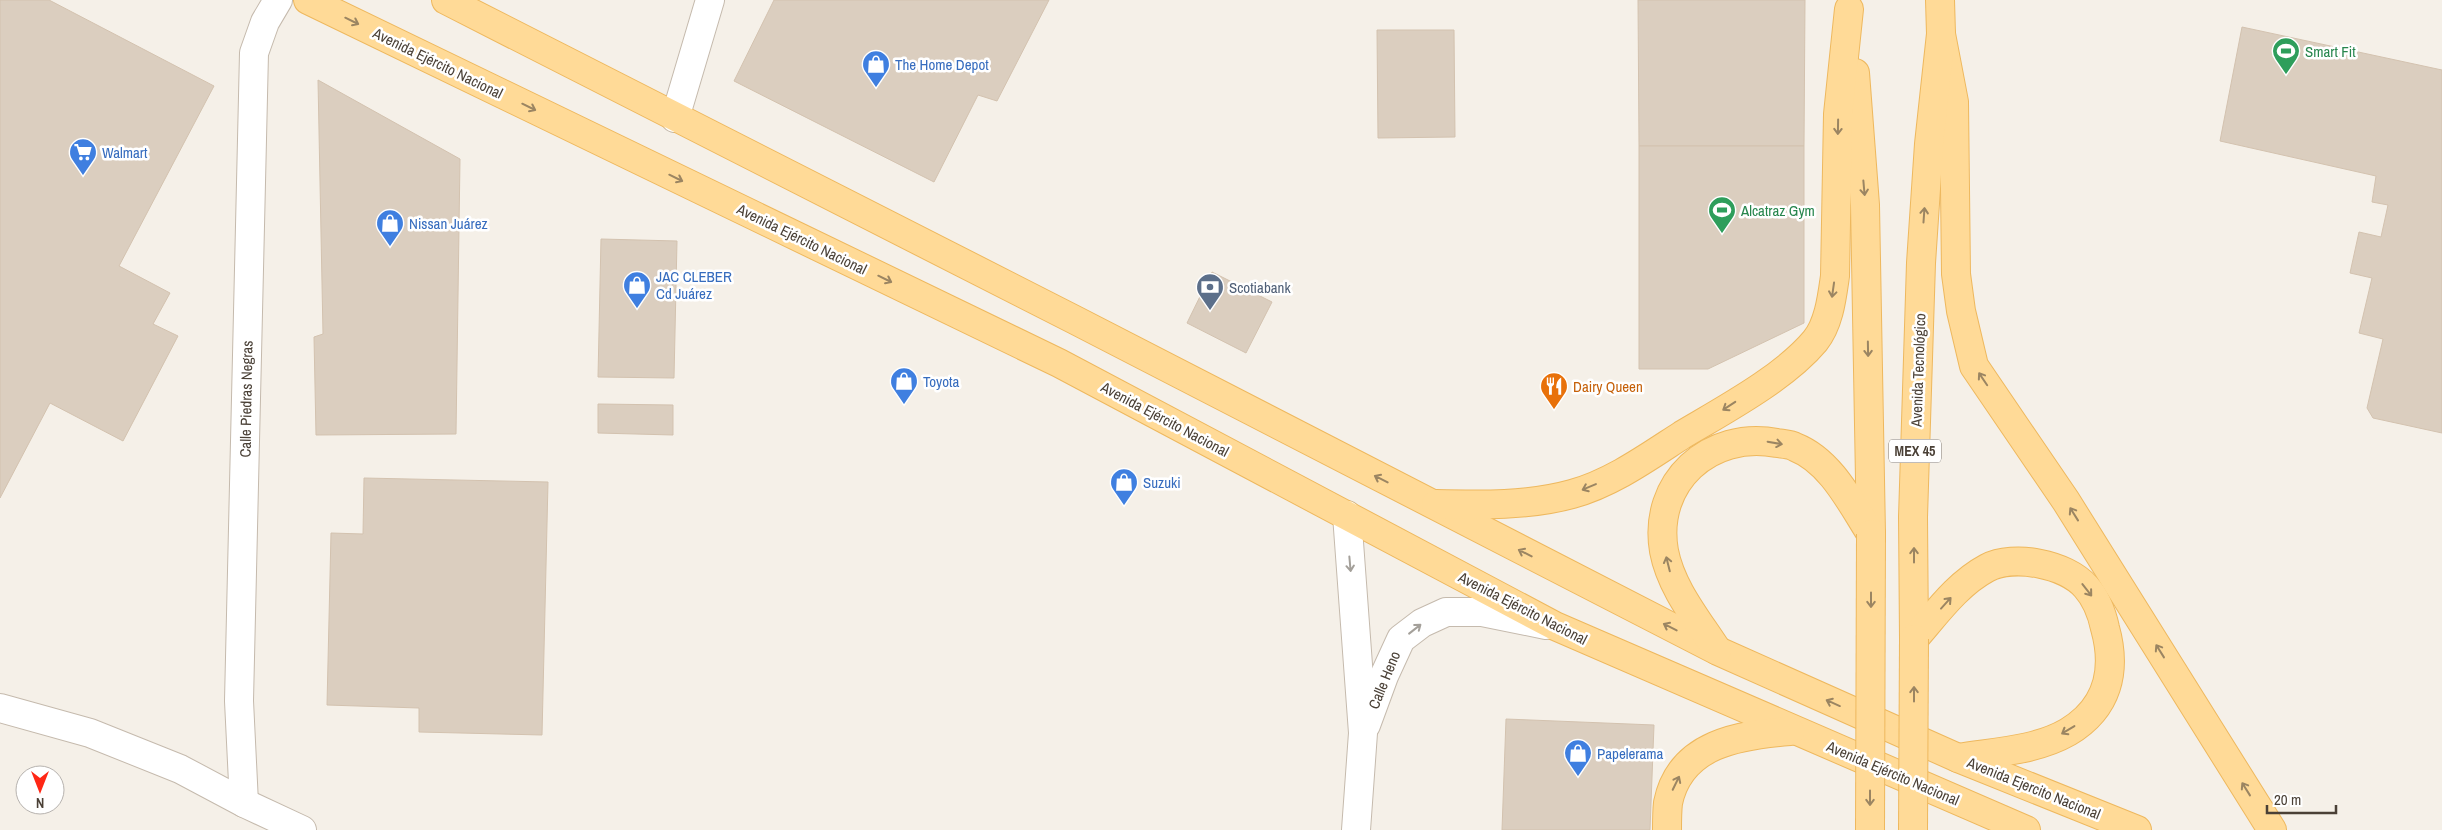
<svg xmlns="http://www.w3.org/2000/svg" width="2442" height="830" font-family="'Archivo Narrow',sans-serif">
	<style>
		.building { fill: #dbcebf; stroke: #d3c2af }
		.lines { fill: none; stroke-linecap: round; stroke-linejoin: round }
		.minor-casing { stroke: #c5baad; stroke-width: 30 }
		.major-casing { stroke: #eeb85e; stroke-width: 30 }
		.minor { stroke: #fff; stroke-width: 28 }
		.major { stroke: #ffda97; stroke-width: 28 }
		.major-bridge-casing { stroke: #eeb85e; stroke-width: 30; stroke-linecap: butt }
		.major-bridge { stroke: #ffda97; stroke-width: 28 }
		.oneway { stroke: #9b8562 }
		.oneway2 { stroke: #a4a09a }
		.labels { text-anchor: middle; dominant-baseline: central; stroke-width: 5; stroke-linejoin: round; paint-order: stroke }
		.shield { fill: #fff; stroke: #807972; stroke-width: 1 }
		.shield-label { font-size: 14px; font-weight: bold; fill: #4a4036 }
		.leisure-label { font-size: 15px; fill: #27864d; stroke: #fff; text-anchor: start }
		.street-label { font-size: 15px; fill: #4a4036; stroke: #fff }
		.shop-label { font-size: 15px; fill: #366cbe; stroke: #fff; text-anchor: start }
		.service-label { font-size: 15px; fill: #4e5e75; stroke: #fff; text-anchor: start }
		.food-label { font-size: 15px; fill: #c56008; stroke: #fff; text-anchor: start }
	</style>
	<rect width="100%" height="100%" fill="#f5f0e8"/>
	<g class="building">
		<polygon points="0,0 49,0 214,86 119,266 170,293 153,324 178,336 123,441 50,403 0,498"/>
		<polygon points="774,0 1049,0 997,101 978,95 934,182 734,81"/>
		<polygon points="1638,0 1805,0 1804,146 1639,146"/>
		<polygon points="2242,27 2442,70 2442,433 2373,418 2367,408 2383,339 2359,333 2372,278 2350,273 2359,232 2381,237 2388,205 2372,202 2376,176 2220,141"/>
		<polygon points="1377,30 1454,30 1455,137 1378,138"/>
		<polygon points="318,80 460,159 456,434 316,435 314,337 323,334"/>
		<polygon points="1639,146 1804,146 1804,323 1708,369 1639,369"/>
		<polygon points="601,239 677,241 674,378 598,377"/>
		<polygon points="1212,272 1272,302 1246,353 1187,323"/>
		<polygon points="598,404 673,405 673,435 598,433"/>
		<polygon points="364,478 548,482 542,735 419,732 419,708 327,705 331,533 363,534"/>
		<polygon points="1506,719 1654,725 1650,830 1502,830"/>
	</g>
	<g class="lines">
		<g class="minor-casing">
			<g id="minor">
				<polyline points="675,118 710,0"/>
				<polyline points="1347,515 1363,733 1356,830"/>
				<polyline points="0,708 90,733 180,769 244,803 302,830"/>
				<polyline points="1366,725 1384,676 1401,639 1422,623 1446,612 1482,612 1546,625"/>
				<polyline points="244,803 239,701 254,53 265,22 278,0"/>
			</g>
		</g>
		<g class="major-casing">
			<g id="major">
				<polyline points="308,0 1059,363 1555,626 2026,830"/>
				<polyline points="446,0 1075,320 1718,651 1958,758 2137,830"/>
				<polyline points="1941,34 1954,102 1956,274 1961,311 1974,366 2066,501 2272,830"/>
				<polyline points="1855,73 1865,205 1871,534"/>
				<path d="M1436 504C1481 505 1529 506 1572 494 1612 483 1648 457 1682 435 1724 410 1784 378 1815 341 1829 324 1832 297 1835 276L1838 114 1849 9"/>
				<polyline points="1914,639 1913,517 1921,263 1929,144 1941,34 1940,0"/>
				<path d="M1914 639C1936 614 1957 584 1987 568 2014 554 2066 564 2086 587 2096 598 2102 614 2105 628 2117 671 2108 708 2068 732 2035 751 1994 752 1958 758"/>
				<path d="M1717 650C1697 619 1671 588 1664 551 1652 482 1710 430 1777 443 1783 444 1790 444 1795 447 1831 461 1851 503 1871 534"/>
				<path d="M1667 830C1667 821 1667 812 1668 803 1680 743 1740 735 1790 731"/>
			</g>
		</g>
		<use href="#minor" class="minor"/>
		<use href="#major" class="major"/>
		<g class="major-bridge-casing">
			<g id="major-bridge">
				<polyline points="1870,830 1871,534"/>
				<polyline points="1913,830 1914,639"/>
			</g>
		</g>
		<use href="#major-bridge" class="major-bridge"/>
	</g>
	<defs><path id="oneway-shaft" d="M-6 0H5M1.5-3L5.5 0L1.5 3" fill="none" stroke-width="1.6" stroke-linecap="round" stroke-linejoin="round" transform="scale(1.25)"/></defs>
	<g class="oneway">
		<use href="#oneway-shaft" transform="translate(352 21) rotate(26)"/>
		<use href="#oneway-shaft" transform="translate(529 107) rotate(26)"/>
		<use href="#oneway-shaft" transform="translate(1838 127) rotate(91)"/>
		<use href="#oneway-shaft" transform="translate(676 178) rotate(26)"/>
		<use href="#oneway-shaft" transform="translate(1864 188) rotate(85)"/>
		<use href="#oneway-shaft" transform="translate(1924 215) rotate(-86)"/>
		<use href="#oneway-shaft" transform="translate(885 279) rotate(26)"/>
		<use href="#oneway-shaft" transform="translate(1833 290) rotate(98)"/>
		<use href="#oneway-shaft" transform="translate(1868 349) rotate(89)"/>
		<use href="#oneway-shaft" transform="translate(1983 379) rotate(-124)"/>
		<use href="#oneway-shaft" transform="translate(1729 406) rotate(147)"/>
		<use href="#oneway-shaft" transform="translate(1775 443) rotate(10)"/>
		<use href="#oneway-shaft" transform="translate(1381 479) rotate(-153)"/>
		<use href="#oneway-shaft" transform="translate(1589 487) rotate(157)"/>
		<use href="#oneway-shaft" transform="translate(2074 514) rotate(-122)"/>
		<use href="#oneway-shaft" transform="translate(1525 553) rotate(-153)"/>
		<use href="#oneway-shaft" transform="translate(1914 555) rotate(-90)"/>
		<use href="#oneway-shaft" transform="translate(1668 564) rotate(-104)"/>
		<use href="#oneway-shaft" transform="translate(2087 590) rotate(52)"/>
		<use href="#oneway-shaft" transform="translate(1871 600) rotate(90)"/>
		<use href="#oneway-shaft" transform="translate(1946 603) rotate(-48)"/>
		<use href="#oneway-shaft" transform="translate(1670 627) rotate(-153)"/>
		<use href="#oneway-shaft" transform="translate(2160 651) rotate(-122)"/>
		<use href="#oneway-shaft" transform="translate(1914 694) rotate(-90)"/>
		<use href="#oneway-shaft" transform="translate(1833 703) rotate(-156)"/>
		<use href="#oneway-shaft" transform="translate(2068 730) rotate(149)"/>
		<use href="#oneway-shaft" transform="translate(1676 783) rotate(-64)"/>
		<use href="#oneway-shaft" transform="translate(2246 789) rotate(-122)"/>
		<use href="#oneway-shaft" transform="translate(1870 798) rotate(90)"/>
	</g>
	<g class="oneway2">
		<use href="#oneway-shaft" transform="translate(1350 564) rotate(85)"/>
		<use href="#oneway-shaft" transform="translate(1415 629) rotate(-38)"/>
	</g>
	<defs>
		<g id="stadium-pin" transform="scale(1.4375)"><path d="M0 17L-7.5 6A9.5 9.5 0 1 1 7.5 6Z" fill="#2e9e5b" stroke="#fff"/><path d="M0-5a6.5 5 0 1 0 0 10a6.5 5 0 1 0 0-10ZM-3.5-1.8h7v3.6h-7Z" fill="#fff"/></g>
		<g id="shop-pin" transform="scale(1.4375)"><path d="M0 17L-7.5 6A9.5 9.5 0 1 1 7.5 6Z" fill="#3f7fe0" stroke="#fff"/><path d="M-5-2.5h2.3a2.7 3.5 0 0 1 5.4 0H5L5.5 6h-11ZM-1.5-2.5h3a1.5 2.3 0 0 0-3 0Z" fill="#fff"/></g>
		<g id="supermarket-pin" transform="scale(1.4375)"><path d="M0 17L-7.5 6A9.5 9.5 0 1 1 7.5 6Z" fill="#3f7fe0" stroke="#fff"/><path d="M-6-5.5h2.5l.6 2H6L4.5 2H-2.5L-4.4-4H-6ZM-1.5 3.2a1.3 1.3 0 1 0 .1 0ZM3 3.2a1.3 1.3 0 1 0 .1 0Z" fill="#fff"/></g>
		<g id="bank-pin" transform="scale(1.4375)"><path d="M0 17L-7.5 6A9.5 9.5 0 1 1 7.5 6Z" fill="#5c6f8a" stroke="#fff"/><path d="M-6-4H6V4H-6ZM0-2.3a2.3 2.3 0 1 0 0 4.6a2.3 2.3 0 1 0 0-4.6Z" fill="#fff"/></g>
		<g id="restaurant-pin" transform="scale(1.4375)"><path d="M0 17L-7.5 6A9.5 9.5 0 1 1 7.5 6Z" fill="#e8710a" stroke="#fff"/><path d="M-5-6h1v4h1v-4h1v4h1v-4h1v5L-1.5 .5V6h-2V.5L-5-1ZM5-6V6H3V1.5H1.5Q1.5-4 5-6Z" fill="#fff"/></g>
	</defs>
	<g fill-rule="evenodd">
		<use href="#stadium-pin" x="2286" y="51"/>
		<use href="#shop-pin" x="876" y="64"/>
		<use href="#supermarket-pin" x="83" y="152"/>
		<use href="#stadium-pin" x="1722" y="210"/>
		<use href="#shop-pin" x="390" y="223"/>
		<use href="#shop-pin" x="637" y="285"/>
		<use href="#bank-pin" x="1210" y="287"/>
		<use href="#shop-pin" x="904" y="381"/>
		<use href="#restaurant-pin" x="1554" y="386"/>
		<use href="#shop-pin" x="1124" y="482"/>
		<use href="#shop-pin" x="1578" y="753"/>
	</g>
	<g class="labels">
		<rect class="shield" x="1889" y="439.5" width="52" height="23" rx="4"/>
		<g class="shield-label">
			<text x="1915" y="451">MEX 45</text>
		</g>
		<g class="leisure-label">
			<text x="2305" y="51">Smart Fit</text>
			<text x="1741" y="210">Alcatraz Gym</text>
		</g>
		<g class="street-label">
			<text transform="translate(438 63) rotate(26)">Avenida Ejército Nacional</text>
			<text transform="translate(802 239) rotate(26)">Avenida Ejército Nacional</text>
			<text transform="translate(1918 370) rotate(-88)">Avenida Tecnológico</text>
			<text transform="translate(246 399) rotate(-89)">Calle Piedras Negras</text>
			<text transform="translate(1165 419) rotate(28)">Avenida Ejército Nacional</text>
			<text transform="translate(1523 608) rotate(27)">Avenida Ejército Nacional</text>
			<text transform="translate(1384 680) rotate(-68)">Calle Heno</text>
			<text transform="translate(1893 773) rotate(23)">Avenida Ejército Nacional</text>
			<text transform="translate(2034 788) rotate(22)">Avenida Ejercito Nacional</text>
		</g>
		<g class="shop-label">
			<text x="895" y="64">The Home Depot</text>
			<text x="102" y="152">Walmart</text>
			<text x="409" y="223">Nissan Juárez</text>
			<text x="656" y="276">JAC CLEBER<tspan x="656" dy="17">Cd Juárez</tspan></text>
			<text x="923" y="381">Toyota</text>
			<text x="1143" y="482">Suzuki</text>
			<text x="1597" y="753">Papelerama</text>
		</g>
		<g class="service-label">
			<text x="1229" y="287">Scotiabank</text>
		</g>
		<g class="food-label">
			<text x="1573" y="386">Dairy Queen</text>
		</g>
	</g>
	<g transform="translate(40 790) rotate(180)"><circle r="24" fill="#ffffff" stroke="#b7b3af"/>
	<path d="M0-4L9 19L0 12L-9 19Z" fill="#ff2715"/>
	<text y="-8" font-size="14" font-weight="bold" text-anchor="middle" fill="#4a4036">N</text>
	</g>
	<path d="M2267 805v8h69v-8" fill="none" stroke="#4a4036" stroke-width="2.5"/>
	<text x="2274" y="805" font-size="15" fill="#4a4036" stroke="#ffffff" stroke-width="4" paint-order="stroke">20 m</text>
</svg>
